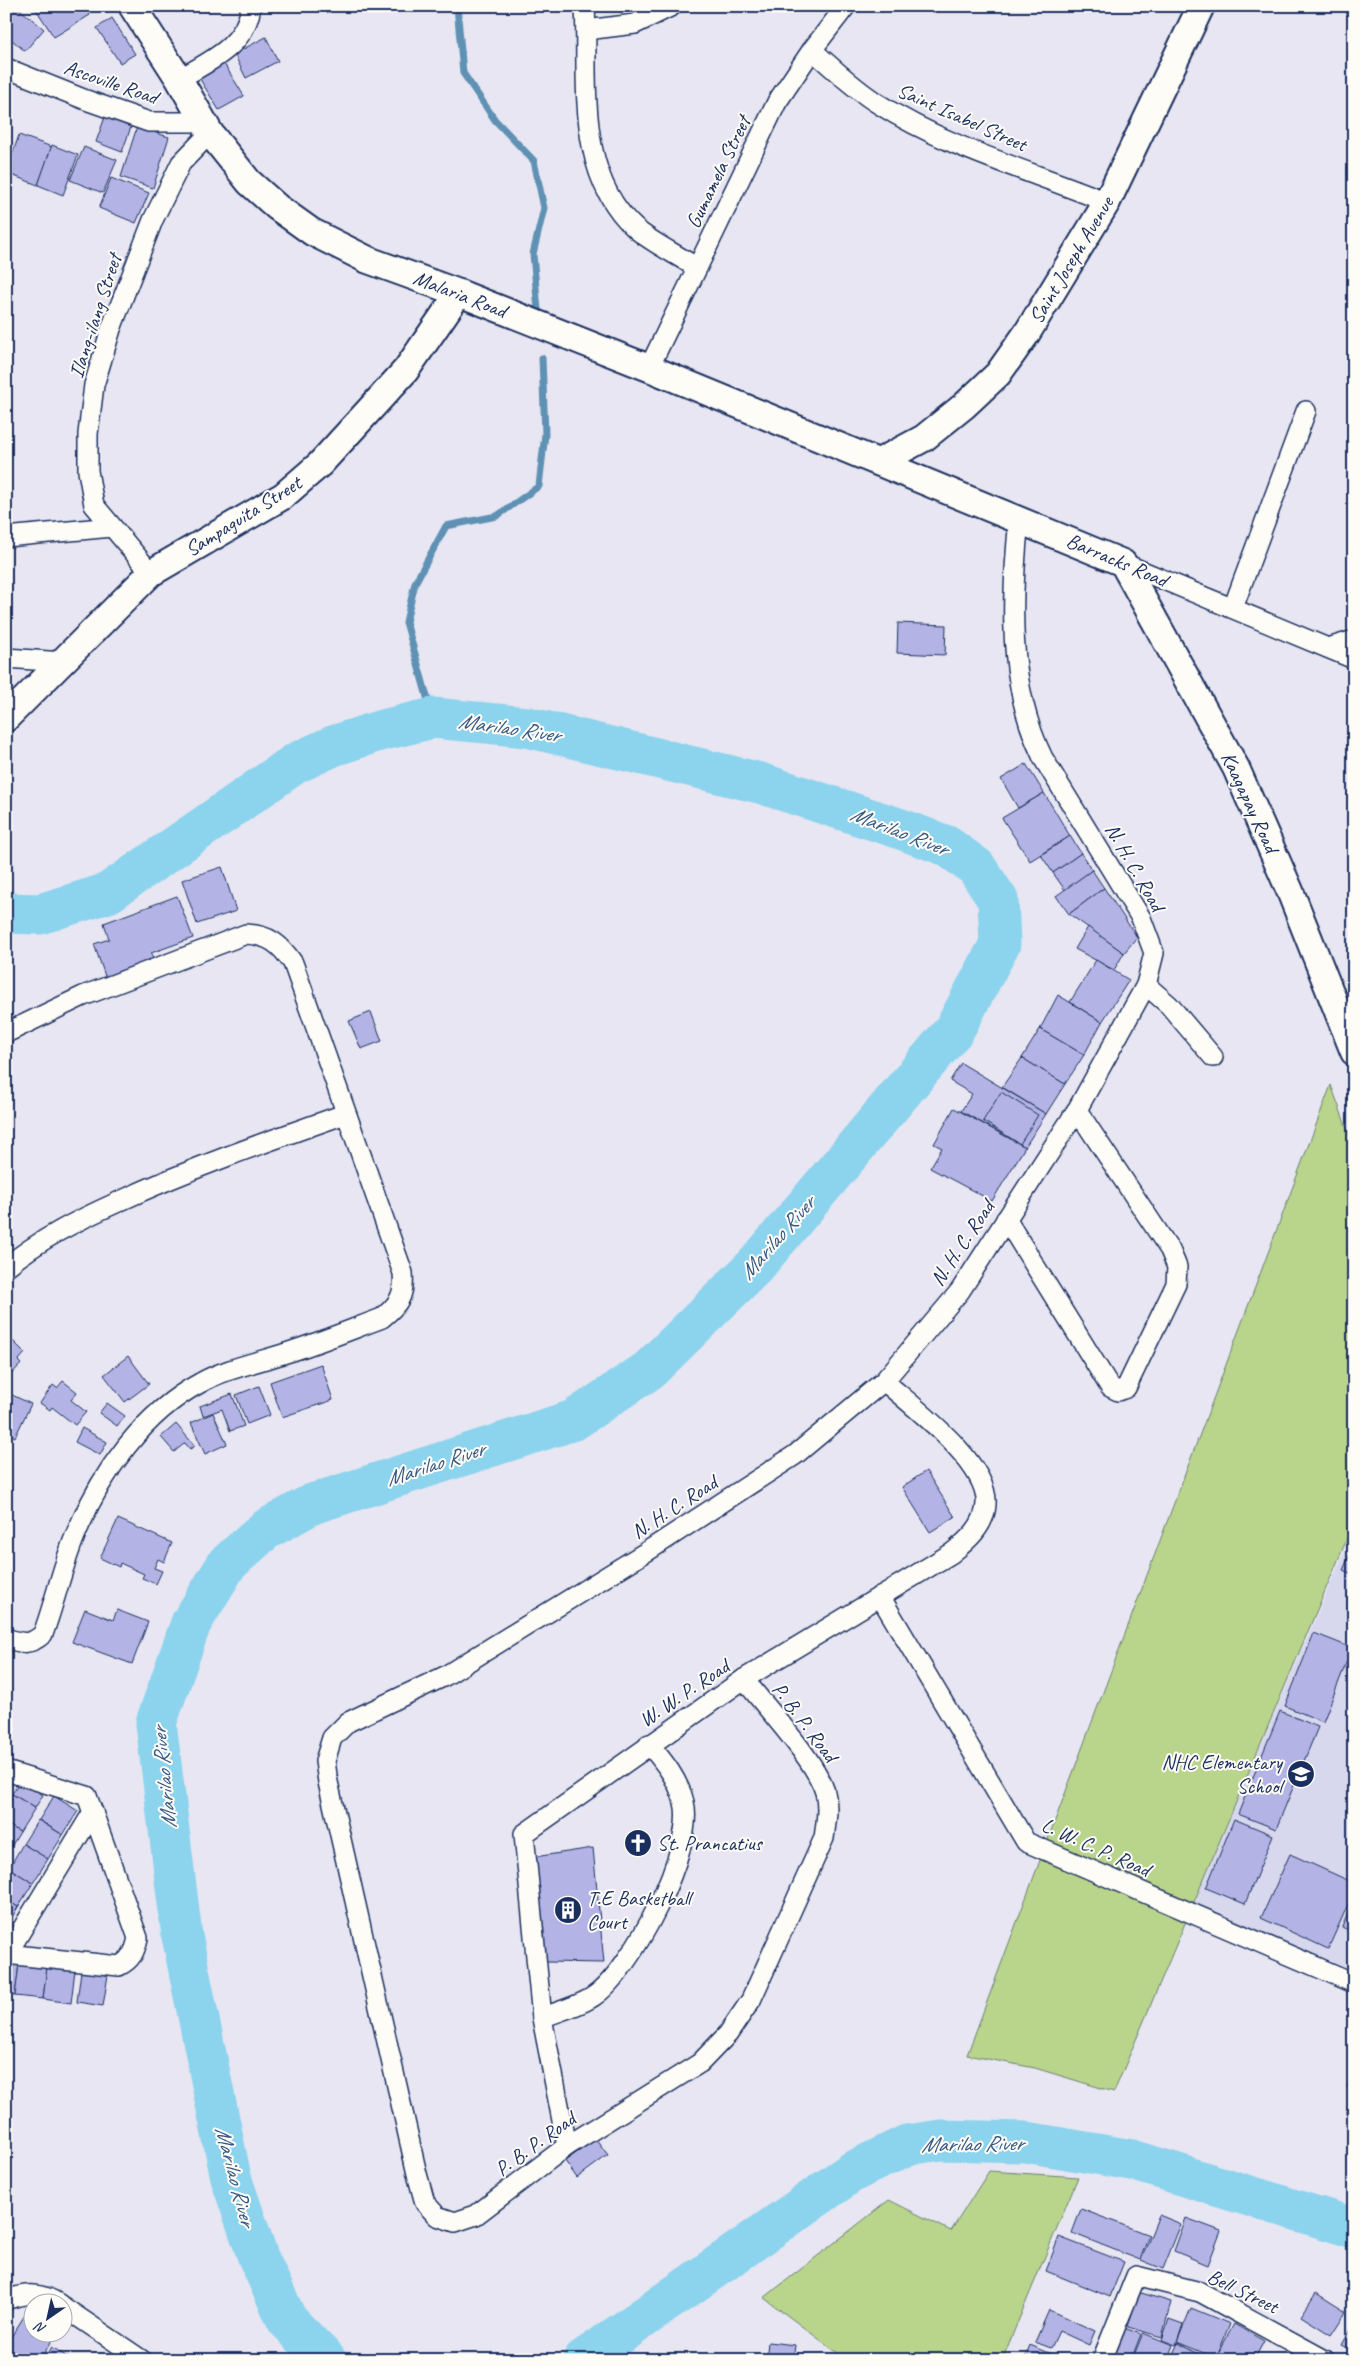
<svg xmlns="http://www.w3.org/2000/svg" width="1360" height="2366" font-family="Caveat,sans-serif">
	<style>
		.built { fill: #d7d7ee }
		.green { fill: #b9d48b; stroke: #6a8274 }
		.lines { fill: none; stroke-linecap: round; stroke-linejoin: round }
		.stream { stroke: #5f91b4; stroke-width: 7 }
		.river { stroke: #8cd3ed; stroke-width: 41 }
		.building { fill: #b3b4e5; stroke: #1b2f5e }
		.street-casing { stroke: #1b2f5e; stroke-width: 22 }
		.secondary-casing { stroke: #1b2f5e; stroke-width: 30 }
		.street { stroke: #fdfcf7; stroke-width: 19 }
		.secondary { stroke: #fdfcf7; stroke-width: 26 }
		.labels { text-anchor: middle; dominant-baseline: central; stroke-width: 4; stroke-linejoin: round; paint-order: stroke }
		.street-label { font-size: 21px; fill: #1b2f5e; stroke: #fdfcf7 }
		.poi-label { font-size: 21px; fill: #1b2f5e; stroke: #fdfcf7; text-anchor: start }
		.water-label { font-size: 22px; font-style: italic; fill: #375882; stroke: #fdfcf7 }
	</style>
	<rect width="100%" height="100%" fill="#e7e6f2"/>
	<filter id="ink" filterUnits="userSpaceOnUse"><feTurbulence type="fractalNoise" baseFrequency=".02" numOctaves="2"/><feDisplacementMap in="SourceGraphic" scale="10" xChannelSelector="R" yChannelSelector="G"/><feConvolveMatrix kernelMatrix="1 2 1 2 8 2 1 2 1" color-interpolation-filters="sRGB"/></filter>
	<g filter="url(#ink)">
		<polygon class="built" points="1354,1529 1354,1970 1193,1904"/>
		<g class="green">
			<polygon points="1331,1085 1354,1148 1354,1522 1114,2092 1035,2068 967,2055"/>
			<polygon points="989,2171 1078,2177 1002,2360 837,2360 839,2354 764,2298 889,2200 951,2231"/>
		</g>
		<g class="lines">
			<g class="stream">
				<polyline points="457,6 463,73 495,120 534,161 544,208 533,254 538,310"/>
				<polyline points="433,718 406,622 415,583 446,526 497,516 539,486 545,434 542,358"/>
			</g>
			<g class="river">
				<polyline points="6,913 40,914 108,893 296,763 333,746 379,731 433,718 527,727 760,783 898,828 947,846 976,867 998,900 1000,944 954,1030 755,1266 649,1370 574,1420 312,1504 265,1530 227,1564 191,1623 156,1723 182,1936 231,2178 258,2257 287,2320 326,2360"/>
				<polyline points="583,2360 852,2172 907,2145 941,2140 1026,2142 1132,2160 1354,2228"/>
			</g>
		</g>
		<g class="building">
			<polygon points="34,6 85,6 90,15 54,37"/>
			<polygon points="17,7 44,29 25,51 6,35 6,19"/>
			<polygon points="112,18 135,54 120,63 97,28"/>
			<polygon points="266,37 278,61 246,78 234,54"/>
			<polygon points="223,62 244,96 219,110 198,76"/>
			<polygon points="105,117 131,127 122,152 96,142"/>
			<polygon points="137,127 169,137 153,188 121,177"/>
			<polygon points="19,135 52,147 38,185 6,173"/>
			<polygon points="52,145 78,155 63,195 38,185"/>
			<polygon points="84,147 117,160 103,193 70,180"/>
			<polygon points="111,178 149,193 136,223 99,208"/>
			<polygon points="898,623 946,625 945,655 897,653"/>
			<polygon points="1026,764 1044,793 1018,808 1001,779"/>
			<polygon points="1044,793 1070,836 1030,861 1002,818"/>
			<polygon points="1070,836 1081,853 1053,873 1041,855"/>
			<polygon points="1081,853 1092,870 1065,890 1053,873"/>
			<polygon points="222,867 236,911 197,924 182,880"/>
			<polygon points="1092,870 1104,888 1069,914 1056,896"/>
			<polygon points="1104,888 1137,937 1124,953 1069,914"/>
			<polygon points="177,896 193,938 151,953 154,962 106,979 94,944 109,939 104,923"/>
			<polygon points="1088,927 1124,953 1114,970 1075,949"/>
			<polygon points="1096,960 1129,980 1102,1022 1070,1002"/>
			<polygon points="1058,995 1102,1022 1084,1055 1040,1029"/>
			<polygon points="371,1012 382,1041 361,1049 349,1021"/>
			<polygon points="1040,1029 1084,1055 1065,1084 1022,1058"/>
			<polygon points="1022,1058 1065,1084 1046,1114 1002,1087"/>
			<polygon points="961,1063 1046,1114 1025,1147 961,1111 972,1094 950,1081"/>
			<polygon points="1001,1092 1038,1115 1020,1144 983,1121"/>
			<polygon points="954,1108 1025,1147 992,1201 930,1168 942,1148 934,1144"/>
			<polygon points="7,1335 25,1353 18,1361 21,1364 6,1380"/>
			<polygon points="128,1356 149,1384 125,1402 104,1375"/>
			<polygon points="321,1364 333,1400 282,1417 270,1382"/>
			<polygon points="63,1381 77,1392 71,1400 86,1412 75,1425 52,1407 50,1410 40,1403 53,1385 57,1388"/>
			<polygon points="259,1386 270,1415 247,1424 236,1395"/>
			<polygon points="8,1393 31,1404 15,1437 6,1432"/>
			<polygon points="232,1394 244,1426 230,1431 222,1409 203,1416 200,1406"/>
			<polygon points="107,1403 125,1416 117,1426 99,1413"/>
			<polygon points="213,1413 227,1444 205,1454 191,1423"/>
			<polygon points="176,1424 195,1446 190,1449 185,1443 174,1452 161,1437"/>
			<polygon points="82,1428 107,1442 100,1455 75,1442"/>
			<polygon points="926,1471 955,1517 930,1532 902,1487"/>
			<polygon points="118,1519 172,1543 164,1562 158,1559 154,1568 162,1571 156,1584 142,1578 144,1574 120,1563 119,1567 100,1558"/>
			<polygon points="1354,1545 1354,1575 1343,1570"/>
			<polygon points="85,1609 113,1620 117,1610 148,1622 132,1664 72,1642"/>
			<polygon points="1314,1633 1352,1648 1323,1722 1285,1706"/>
			<polygon points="1280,1711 1318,1727 1276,1829 1238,1814"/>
			<polygon points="20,1780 43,1795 35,1808 12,1794"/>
			<polygon points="12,1794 35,1808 20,1832 6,1824 6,1803"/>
			<polygon points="54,1796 78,1811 63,1835 39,1820"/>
			<polygon points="1234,1819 1273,1835 1245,1904 1206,1888"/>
			<polygon points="38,1820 63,1835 48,1859 23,1844"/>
			<polygon points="6,1824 20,1832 6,1855"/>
			<polygon points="23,1844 48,1859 33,1883 9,1868"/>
			<polygon points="593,1848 604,1963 545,1962 528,1858"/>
			<polygon points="1290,1854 1354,1883 1354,1891 1328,1949 1261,1918"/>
			<polygon points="9,1868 33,1883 18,1907 6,1900 6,1872"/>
			<polygon points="6,1900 18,1907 6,1928"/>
			<polygon points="1354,1900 1354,1933 1342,1927"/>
			<polygon points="6,1962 19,1964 15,1996 6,1995"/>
			<polygon points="19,1964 47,1967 43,1999 15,1996"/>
			<polygon points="47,1967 75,1970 71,2003 43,1999"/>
			<polygon points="81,1971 108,1975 103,2006 77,2002"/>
			<polygon points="1354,2069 1354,2089 1347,2087"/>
			<polygon points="596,2139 608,2155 577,2178 565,2161"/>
			<polygon points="1081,2209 1149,2235 1140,2260 1072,2233"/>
			<polygon points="1159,2215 1181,2224 1163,2269 1141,2260"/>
			<polygon points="1186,2218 1221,2231 1208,2265 1174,2251"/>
			<polygon points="1059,2237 1124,2262 1110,2297 1046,2271"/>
			<polygon points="1138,2292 1171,2302 1162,2337 1128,2327"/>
			<polygon points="1316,2293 1346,2312 1331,2335 1301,2316"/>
			<polygon points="1191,2308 1230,2324 1216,2358 1177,2342"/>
			<polygon points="28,2310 32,2312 32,2334 56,2334 40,2360 6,2360 6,2345"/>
			<polygon points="1049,2310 1095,2331 1089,2345 1059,2331 1051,2348 1035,2342"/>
			<polygon points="1169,2319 1183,2324 1176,2345 1162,2340"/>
			<polygon points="1354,2323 1354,2351 1342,2345"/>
			<polygon points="1234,2324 1264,2341 1254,2360 1215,2359"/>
			<polygon points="1121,2327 1141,2334 1131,2360 1116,2360 1109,2357"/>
			<polygon points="1143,2333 1173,2345 1167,2360 1132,2360"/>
			<polygon points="768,2342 795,2345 793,2360 766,2360"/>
			<polygon points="1178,2343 1209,2359 1208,2360 1170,2360"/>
			<polygon points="1030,2345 1059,2357 1058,2360 1024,2360"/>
			<polygon points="52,2347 72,2360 44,2360"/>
		</g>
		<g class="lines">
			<g class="street-casing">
				<g id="street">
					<path d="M585 6C589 80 574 174 636 229 654 244 678 255 697 268"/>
					<polyline points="586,30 635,24 672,6"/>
					<path d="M812 50C833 68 853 88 877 103 947 148 1031 171 1107 202"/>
					<polyline points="6,68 86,100 149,122 204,122"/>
					<path d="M179 79C210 61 246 46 251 6"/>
					<polyline points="649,368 777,102 812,50 846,6"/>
					<polyline points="6,537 112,527"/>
					<polyline points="1123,563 1354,659"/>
					<polyline points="151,573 94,505 88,471 88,434 94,385 111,329 153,220 181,163 210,133"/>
					<polyline points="1233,608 1306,411"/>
					<polyline points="1328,648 1354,640"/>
					<polyline points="6,658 63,662"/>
					<polyline points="1146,985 1169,1005 1213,1057"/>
					<path d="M6 1033 83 996 246 934C269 935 280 944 293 963L403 1273C405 1295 399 1304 382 1318 350 1330 318 1343 286 1353 259 1362 224 1369 200 1383 144 1413 102 1472 78 1529 63 1562 56 1599 43 1634 31 1645 22 1644 6 1638"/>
					<polyline points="1006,1219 1110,1387 1118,1391 1126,1388 1176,1284 1177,1267 1170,1250 1077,1110"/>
					<path d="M6 1267C40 1239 78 1220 118 1202 191 1168 268 1141 345 1114"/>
					<polyline points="880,1596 1026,1842 1354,1983"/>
					<path d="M744 1679C766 1708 815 1759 825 1792 829 1807 826 1823 824 1838L751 2000 728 2034 700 2063 567 2146 476 2215 455 2222 437 2216 425 2203 417 2174 328 1782 325 1761 332 1738 348 1722 445 1676 646 1552 795 1455 884 1381 960 1291 1077 1110 1146 985 1154 953 1141 918 1043 758C1007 685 1011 599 1019 519"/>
					<path d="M6 1771 87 1796 138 1938C135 1952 132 1959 119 1966L6 1954"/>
					<polyline points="7,1954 93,1812"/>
					<path d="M542 2018C558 2011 580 2006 594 1996 632 1970 696 1848 684 1802 678 1779 664 1762 649 1744"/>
					<path d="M567 2146 542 2018 524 1834 744 1679 952 1553C967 1541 985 1526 986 1504 989 1463 913 1407 884 1381"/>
					<path d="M6 2300C25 2293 42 2292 59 2304"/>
					<polyline points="62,2306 142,2360"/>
					<polyline points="1102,2360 1136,2276 1200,2292 1325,2360"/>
				</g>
			</g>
			<g class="secondary-casing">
				<g id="secondary">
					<polyline points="132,6 179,79 210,133 249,182 277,207 312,232 368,260 459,293 649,368 1123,563 1236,768 1290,891 1354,1052"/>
					<polyline points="879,462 924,438 965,405 998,374 1027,333 1107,202 1201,6"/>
					<polyline points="6,718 151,573 283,496 320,464 406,370 459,293"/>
				</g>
			</g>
			<use href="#street" class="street"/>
			<use href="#secondary" class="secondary"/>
		</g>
	</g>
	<defs>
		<g id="school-disc" transform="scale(1.4375)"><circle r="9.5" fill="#1b2f5e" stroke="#fdfcf7"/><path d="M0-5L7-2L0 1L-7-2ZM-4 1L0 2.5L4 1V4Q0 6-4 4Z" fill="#fff"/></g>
		<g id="church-disc" transform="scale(1.4375)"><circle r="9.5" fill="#1b2f5e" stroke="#fdfcf7"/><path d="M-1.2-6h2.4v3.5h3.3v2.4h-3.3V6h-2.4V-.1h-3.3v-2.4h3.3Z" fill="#fff"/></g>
		<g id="building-disc" transform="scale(1.4375)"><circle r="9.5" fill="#1b2f5e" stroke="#fdfcf7"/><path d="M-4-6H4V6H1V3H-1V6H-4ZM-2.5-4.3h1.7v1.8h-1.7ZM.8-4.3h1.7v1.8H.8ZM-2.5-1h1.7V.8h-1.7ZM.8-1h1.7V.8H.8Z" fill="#fff"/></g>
	</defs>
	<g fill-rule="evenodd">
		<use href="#school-disc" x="1301" y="1774"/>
		<use href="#church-disc" x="638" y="1843"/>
		<use href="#building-disc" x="568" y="1910"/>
	</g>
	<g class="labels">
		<g class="street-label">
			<text transform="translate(111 82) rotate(19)">Ascoville Road</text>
			<text transform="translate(962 117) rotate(24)">Saint Isabel Street</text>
			<text transform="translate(718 172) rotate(-64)">Gumamela Street</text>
			<text transform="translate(1071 260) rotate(-59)">Saint Joseph Avenue</text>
			<text transform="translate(460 294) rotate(21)">Malaria Road</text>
			<text transform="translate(95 316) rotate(-72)">Ilang-ilang Street</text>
			<text transform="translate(243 516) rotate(-32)">Sampaguita Street</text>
			<text transform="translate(1117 560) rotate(23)">Barracks Road</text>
			<text transform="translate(1250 802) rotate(65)">Kaagapay Road</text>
			<text transform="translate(1135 867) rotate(60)">N. H. C. Road</text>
			<text transform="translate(962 1243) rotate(-56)">N. H. C. Road</text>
			<text transform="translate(674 1507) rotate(-33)">N. H. C. Road</text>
			<text transform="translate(684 1693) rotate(-34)">W. W. P. Road</text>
			<text transform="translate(805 1722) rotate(53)">P. B. P. Road</text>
			<text transform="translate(1096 1847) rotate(24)">L. W. C. P. Road</text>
			<text transform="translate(535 2144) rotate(-36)">P. B. P. Road</text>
			<text transform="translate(1243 2291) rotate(26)">Bell Street</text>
		</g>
		<g class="poi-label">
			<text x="1282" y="1762" text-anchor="end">NHC Elementary<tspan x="1282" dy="24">School</tspan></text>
			<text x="657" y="1843">St. Prancatius</text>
			<text x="587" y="1898">T.E Basketball<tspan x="587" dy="24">Court</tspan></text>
		</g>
		<g class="water-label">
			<text transform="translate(509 728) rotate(8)">Marilao River</text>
			<text transform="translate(899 831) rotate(21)">Marilao River</text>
			<text transform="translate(777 1238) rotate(-49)">Marilao River</text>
			<text transform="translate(435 1464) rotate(-18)">Marilao River</text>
			<text transform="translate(164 1778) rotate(-96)">Marilao River</text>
			<text transform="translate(972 2144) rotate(-1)">Marilao River</text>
			<text transform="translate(235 2176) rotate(75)">Marilao River</text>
		</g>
	</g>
	<rect width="1360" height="2366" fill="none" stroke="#fdfcf7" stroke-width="25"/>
	<rect x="12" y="12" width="1335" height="2341" fill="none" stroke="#1b2f5e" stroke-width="2" filter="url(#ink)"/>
	<g transform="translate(48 2318) rotate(214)"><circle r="24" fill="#fdfcf7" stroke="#a3aaba"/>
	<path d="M0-4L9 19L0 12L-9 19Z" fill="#1b2f5e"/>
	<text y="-8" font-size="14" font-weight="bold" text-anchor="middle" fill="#1b2f5e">N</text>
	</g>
</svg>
